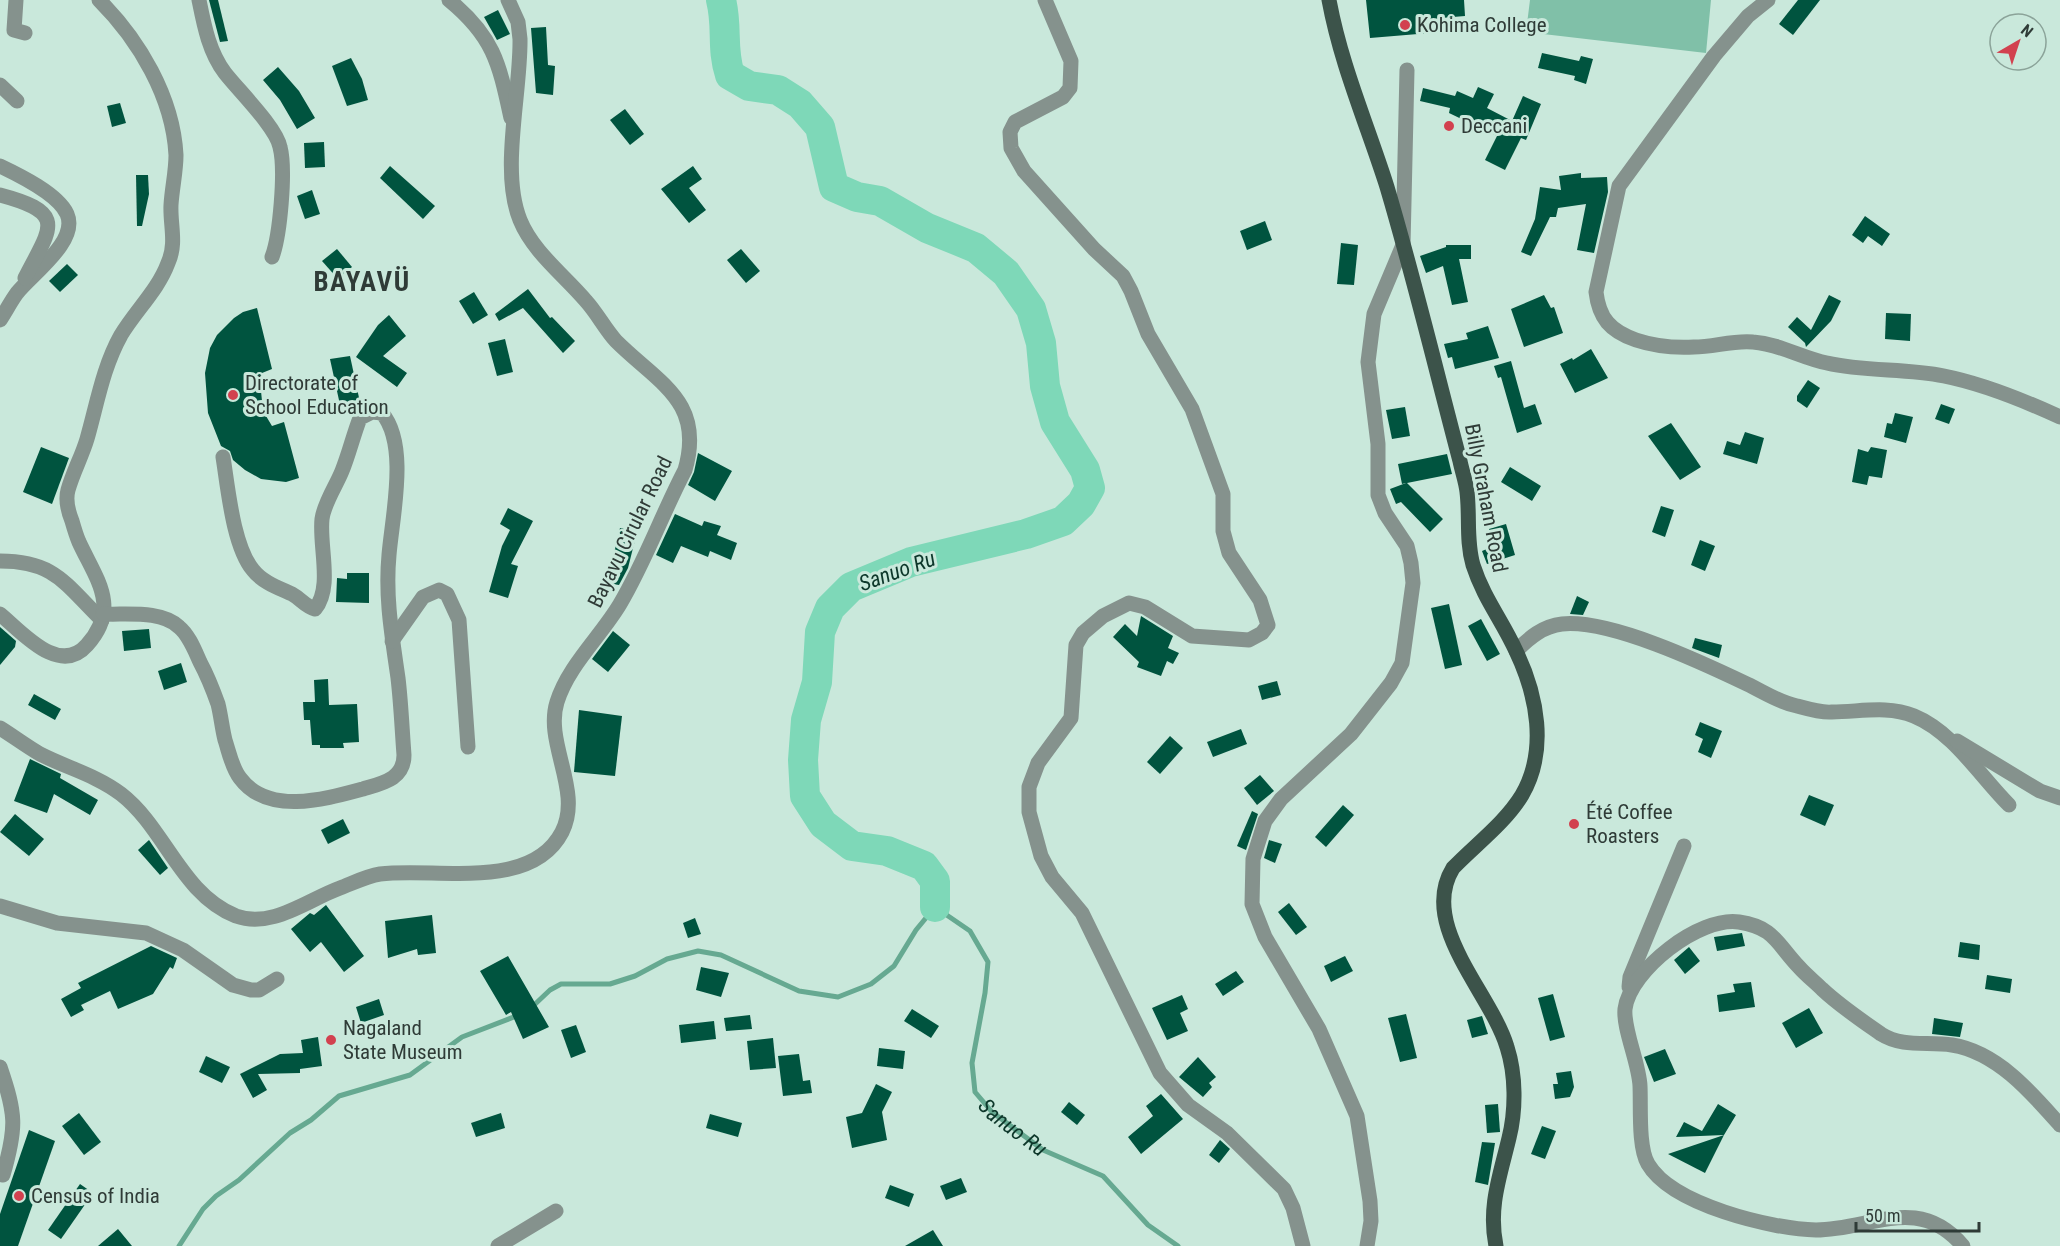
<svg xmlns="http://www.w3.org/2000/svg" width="2060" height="1246" font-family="'Roboto Condensed',sans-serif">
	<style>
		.green { fill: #80c0a8 }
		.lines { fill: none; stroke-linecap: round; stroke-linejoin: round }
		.stream { stroke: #66a991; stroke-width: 5 }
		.river { stroke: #7ed8b8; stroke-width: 30 }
		.building { fill: #00543f }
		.minor { stroke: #85928d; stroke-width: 15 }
		.major { stroke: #3c534a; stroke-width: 15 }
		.poi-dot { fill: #d2414f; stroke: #c9e8db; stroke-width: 2 }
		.labels { text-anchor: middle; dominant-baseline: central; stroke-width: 6; stroke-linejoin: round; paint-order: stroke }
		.poi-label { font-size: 21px; fill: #2f3b37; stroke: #c9e8db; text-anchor: start }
		.street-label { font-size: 21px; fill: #2f3b37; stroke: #c9e8db }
		.water-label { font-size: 22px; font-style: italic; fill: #0d372a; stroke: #c9e8db }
		.district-label { font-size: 27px; font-weight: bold; letter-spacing: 1.5px; fill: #2f3b37; stroke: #c9e8db }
	</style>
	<rect width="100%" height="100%" fill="#c9e8db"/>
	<polygon class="green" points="1530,0 1711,0 1706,53 1526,32"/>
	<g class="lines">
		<g class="stream">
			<path id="s1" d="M532 1007 550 990 561 984H610L635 976 667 959 698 951 721 955 799 991 838 997 871 984 894 966 916 930 935 907 970 931 988 962 985 993 972 1063 975 1092 992 1112 1043 1150 1103 1176 1148 1225 1178 1246"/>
			<polyline points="179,1246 203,1209 216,1196 239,1180 290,1133 311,1120 339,1096 410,1075 462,1037 519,1015"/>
		</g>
		<path class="river" d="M721 0C728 27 721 48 730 75L749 86 778 90 800 104 820 127 834 187 857 197 880 201 927 228 976 248 1006 273 1031 309 1041 343 1045 386 1055 422 1085 470 1090 488 1081 504 1063 521 1026 534 911 562 851 587 830 608 820 632 817 682 806 720 803 760 805 796 823 824 852 846 887 851 924 866 935 881V907"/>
	</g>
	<g class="building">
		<polygon points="209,0 218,0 228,41 220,42"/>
		<polygon points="1366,0 1464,0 1465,16 1441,18 1442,32 1370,38"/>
		<polygon points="1798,0 1820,0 1793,35 1779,24"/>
		<polygon points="498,10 510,34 497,40 484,17"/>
		<polygon points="546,27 548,65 555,66 553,95 536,93 531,28"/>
		<polygon points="1542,53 1579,61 1581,56 1593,59 1586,84 1574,80 1575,76 1538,68"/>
		<polygon points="351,58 362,79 368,100 347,106 332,66"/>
		<polygon points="278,67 299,91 315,118 297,129 280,100 263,80"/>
		<polygon points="1478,87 1494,94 1487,108 1512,121 1523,96 1541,104 1526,140 1521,138 1505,170 1485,160 1497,136 1449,113 1450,108 1420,101 1423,88 1455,96 1457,91 1473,98"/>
		<polygon points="120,103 126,123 112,127 107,106"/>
		<polygon points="625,109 644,134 630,145 610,120"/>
		<polygon points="324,142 325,167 305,168 304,143"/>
		<polygon points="390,166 435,206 423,219 380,178"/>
		<polygon points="693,166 702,179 689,188 706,210 689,223 661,189"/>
		<polygon points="1581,173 1581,178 1607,177 1608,192 1594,253 1577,250 1586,204 1558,208 1556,217 1550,217 1531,256 1521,252 1535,219 1540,187 1561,190 1559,176"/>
		<polygon points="136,175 148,175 149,194 142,226 137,226"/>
		<polygon points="312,190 320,214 305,219 297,196"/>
		<polygon points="1865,216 1890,234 1882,246 1868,236 1863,243 1852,235"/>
		<polygon points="1265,221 1272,240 1247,250 1240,231"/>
		<polygon points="1341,243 1358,245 1354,285 1337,284"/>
		<polygon points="1446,245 1471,245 1471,259 1459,259 1468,302 1452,305 1443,266 1426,273 1420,256 1446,247"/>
		<polygon points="337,249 352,267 338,279 322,261"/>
		<polygon points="741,249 760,271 746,283 727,260"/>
		<polygon points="67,264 78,275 60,292 49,281"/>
		<polygon points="528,289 550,318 552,317 575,341 563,353 523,308 499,321 495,314"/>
		<polygon points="474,292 488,315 473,324 459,301"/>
		<polygon points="1544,295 1551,308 1554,307 1563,333 1524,347 1511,309"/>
		<polygon points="1829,295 1841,301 1831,321 1806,347 1805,343 1788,327 1797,317 1811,330"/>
		<polygon points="257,308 272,369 262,373 260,381 263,411 272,426 284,422 299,478 286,482 261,479 245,470 233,460 230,451 221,446 208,413 205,373 210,348 217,335 234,318 243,312"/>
		<polygon points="1886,313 1911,314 1910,341 1885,339"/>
		<polygon points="389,315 406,336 383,356 407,373 397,387 356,357 378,325"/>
		<polygon points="1488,326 1499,358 1455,369 1452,357 1448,358 1444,344 1468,339 1466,333"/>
		<polygon points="505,339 513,372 497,376 488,343"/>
		<polygon points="1591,349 1608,378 1575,393 1560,364 1572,358 1573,360"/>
		<polygon points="350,356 361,407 342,414 330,359"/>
		<polygon points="1511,361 1524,408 1535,404 1542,424 1517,433 1501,377 1498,378 1494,366"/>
		<polygon points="1808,380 1820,388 1807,408 1797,401 1797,396"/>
		<polygon points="1941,404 1955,409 1949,424 1935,419"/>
		<polygon points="1405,407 1410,436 1392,439 1386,410"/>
		<polygon points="1895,413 1913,417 1906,443 1884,437 1887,423 1892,424"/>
		<polygon points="1671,423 1701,467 1680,480 1648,436"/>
		<polygon points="1745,432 1764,438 1757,464 1723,454 1727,441 1740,445"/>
		<polygon points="41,447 69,458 52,504 23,492"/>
		<polygon points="1871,447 1887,450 1882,478 1869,476 1867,485 1852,482 1858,449 1868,452"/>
		<polygon points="698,453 732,471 715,501 688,485 694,472"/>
		<polygon points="1447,454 1452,474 1407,483 1443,519 1430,532 1401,502 1396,504 1390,489 1406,483 1402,484 1398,464"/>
		<polygon points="1510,467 1541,486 1532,501 1501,482"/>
		<polygon points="1661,506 1674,510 1665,537 1652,532"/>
		<polygon points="508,508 533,521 511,564 518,566 508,598 489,592 502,546 510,530 500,524"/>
		<polygon points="675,514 702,526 704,521 721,526 717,535 737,543 731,560 710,551 708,557 681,546 673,563 656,555"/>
		<polygon points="1506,524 1515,555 1487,564 1482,551 1494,546 1489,529"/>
		<polygon points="620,528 637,532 628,568 619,585 607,583"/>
		<polygon points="1700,540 1715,546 1705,571 1691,565"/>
		<polygon points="347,573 369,573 369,603 336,602 337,578 347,579"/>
		<polygon points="1577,596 1589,602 1583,615 1570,614"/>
		<polygon points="1449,604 1462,665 1445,669 1431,608"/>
		<polygon points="1141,616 1173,636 1168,648 1179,653 1173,664 1167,661 1161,676 1137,667 1139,662 1113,637 1125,624 1137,636"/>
		<polygon points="1481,619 1500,654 1487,661 1468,626"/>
		<polygon points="0,627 16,641 15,647 0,665"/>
		<polygon points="149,629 151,648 124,651 122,631"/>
		<polygon points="613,631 630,645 608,672 592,659"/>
		<polygon points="1695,638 1722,645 1719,658 1692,648"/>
		<polygon points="181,663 187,682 164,690 158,671"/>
		<polygon points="328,679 329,705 357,704 359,742 343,743 344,748 320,748 320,745 312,745 310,720 304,720 303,702 315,702 314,680"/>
		<polygon points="1277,681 1281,695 1262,700 1258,686"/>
		<polygon points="34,694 61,709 55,720 28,705"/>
		<polygon points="579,710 622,716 615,776 574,772"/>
		<polygon points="1700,722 1722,731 1711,758 1698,752 1703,739 1695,735"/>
		<polygon points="1241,729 1247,744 1213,757 1207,742"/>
		<polygon points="1170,736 1183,748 1160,774 1147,762"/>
		<polygon points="30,759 61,774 60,778 98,800 90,815 54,794 47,813 14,801"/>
		<polygon points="1260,775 1274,791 1257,805 1244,788"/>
		<polygon points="1809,795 1834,805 1825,826 1800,815"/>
		<polygon points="1343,805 1354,815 1326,847 1315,837"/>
		<polygon points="1252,811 1258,814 1246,850 1237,846"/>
		<polygon points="15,814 44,839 29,856 0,832"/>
		<polygon points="343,819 350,833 328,844 321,830"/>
		<polygon points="149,840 168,868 160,875 138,850"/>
		<polygon points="1269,840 1282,844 1275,863 1264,858"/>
		<polygon points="1289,903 1307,927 1296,935 1278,912"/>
		<polygon points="326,905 364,956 344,972 321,942 310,952 291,929 310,913 314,915"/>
		<polygon points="432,915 436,953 418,955 417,949 388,958 385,921"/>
		<polygon points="695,918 701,934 688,938 683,923"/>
		<polygon points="1742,933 1745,946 1717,951 1714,937"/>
		<polygon points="1960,942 1980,945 1979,960 1958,957"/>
		<polygon points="151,946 177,958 173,969 170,967 153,994 118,1009 110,991 81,1005 84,1010 71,1017 61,999 81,988 78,983"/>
		<polygon points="1689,947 1700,961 1685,974 1674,960"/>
		<polygon points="508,956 549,1027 523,1039 511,1012 506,1015 480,971"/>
		<polygon points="1345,956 1353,971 1331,982 1324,966"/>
		<polygon points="701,967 729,973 721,997 696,990"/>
		<polygon points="1236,971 1244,982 1223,996 1215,984"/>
		<polygon points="1987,975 2012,979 2010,993 1985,989"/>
		<polygon points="1751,982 1755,1007 1719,1012 1717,995 1735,992 1733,984"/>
		<polygon points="1553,994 1565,1037 1550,1041 1538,998"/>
		<polygon points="1182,995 1188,1009 1180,1013 1188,1031 1167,1040 1152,1008"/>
		<polygon points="379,999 384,1015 361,1023 356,1007"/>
		<polygon points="1809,1008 1823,1033 1796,1048 1782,1023"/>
		<polygon points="912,1009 939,1026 931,1038 904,1021"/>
		<polygon points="1406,1014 1417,1058 1400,1062 1388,1018"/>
		<polygon points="750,1015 752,1029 726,1031 724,1018"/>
		<polygon points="1482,1016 1488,1034 1472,1038 1467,1020"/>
		<polygon points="1934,1018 1963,1023 1960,1037 1932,1034"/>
		<polygon points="714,1021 716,1039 681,1043 679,1025"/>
		<polygon points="576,1025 586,1052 571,1058 561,1030"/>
		<polygon points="318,1037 322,1066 300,1069 300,1073 258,1074 267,1090 253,1098 240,1074 280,1054 303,1053 301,1040"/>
		<polygon points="773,1038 776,1068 750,1070 747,1041"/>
		<polygon points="879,1048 905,1051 903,1069 877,1066"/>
		<polygon points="1665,1049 1676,1074 1654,1082 1644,1057"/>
		<polygon points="799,1054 803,1081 810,1080 812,1093 783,1096 778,1056"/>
		<polygon points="206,1056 230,1067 222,1083 199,1072"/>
		<polygon points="1198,1057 1216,1077 1209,1083 1212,1087 1203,1097 1179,1077"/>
		<polygon points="1571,1071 1574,1087 1570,1097 1555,1099 1553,1084 1558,1084 1556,1073"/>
		<polygon points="876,1084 892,1092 882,1112 887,1140 852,1148 846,1117 862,1113"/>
		<polygon points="1161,1094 1183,1119 1141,1154 1128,1137 1153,1116 1146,1106"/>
		<polygon points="1069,1102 1085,1115 1077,1125 1061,1112"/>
		<polygon points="1498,1104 1500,1132 1487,1133 1485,1105"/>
		<polygon points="1718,1104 1736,1115 1724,1135 1676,1137 1684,1122 1702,1131"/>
		<polygon points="79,1113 101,1142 84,1155 62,1126"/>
		<polygon points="501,1113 505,1128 476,1137 471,1123"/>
		<polygon points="710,1114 742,1123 738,1137 706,1128"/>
		<polygon points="1542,1126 1556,1131 1545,1159 1531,1154"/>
		<polygon points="29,1130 55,1141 18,1246 0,1246 0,1214"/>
		<polygon points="1724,1135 1705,1173 1668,1154"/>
		<polygon points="1220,1140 1230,1149 1219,1163 1209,1155"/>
		<polygon points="1482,1142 1495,1143 1488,1185 1475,1182"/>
		<polygon points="961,1178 967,1192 946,1200 940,1186"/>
		<polygon points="80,1184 93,1193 61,1239 48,1230"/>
		<polygon points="890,1185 914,1194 909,1207 885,1198"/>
		<polygon points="118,1229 132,1246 98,1246"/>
		<polygon points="933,1230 943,1246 905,1246"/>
	</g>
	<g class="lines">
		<g class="minor">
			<polyline points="16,0 14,30 25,33"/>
			<path d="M199 0C204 25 209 52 225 73 239 91 276 127 280 147 286 170 280 236 272 257"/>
			<path d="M449 0C494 37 499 63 511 118"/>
			<polyline points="1045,0 1071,61 1070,88 1063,97 1015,122 1010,132 1011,148 1024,171 1094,249 1123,276 1131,291 1148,334 1192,409 1223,494 1223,531 1229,553 1260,600 1268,625 1262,633 1249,640 1192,636 1145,607 1129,603 1103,616 1083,633 1076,645 1071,718 1038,763 1029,787 1029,812 1041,856 1052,877 1082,913 1160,1073 1188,1105 1227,1133 1284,1189 1293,1208 1303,1246"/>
			<path d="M1768 0 1748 16 1714 56 1619 186 1596 292C1599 318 1610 331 1636 340 1654 346 1675 348 1694 347 1714 347 1733 340 1753 342 1780 344 1802 358 1827 363 1865 372 1906 368 1944 376 1984 384 2023 400 2060 417"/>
			<polyline points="0,85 17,101"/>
			<path d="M0 166C19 175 58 194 67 214 79 241 32 274 17 293 11 301 6 311 0 320"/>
			<path d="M0 195C68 213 51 227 25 278"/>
			<path d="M0 561C55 561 65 584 102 620"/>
			<path d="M0 614C21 631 59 677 87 645 121 607 96 579 79 542 76 535 74 528 72 521 68 511 65 501 68 490 73 472 82 456 87 439 97 404 103 367 121 335 136 310 158 290 168 263 177 243 170 225 171 205 172 188 176 172 176 155 173 97 139 40 99 0"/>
			<path d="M104 614C127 615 161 610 179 627 189 635 195 651 200 662 207 675 213 690 218 704 221 716 222 728 225 740 229 752 232 768 240 778 268 816 326 799 363 789 383 783 404 779 404 755 402 729 401 703 398 678 392 636 385 597 389 555 392 517 409 445 382 413L372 412 360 418C353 436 349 454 342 471 336 486 324 503 322 519 319 547 333 587 315 609 305 606 301 599 292 594 279 588 262 582 253 570 233 546 228 488 223 457"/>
			<polyline points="392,641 423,597 439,590 447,594 459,620 468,747"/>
			<path d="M1516 651C1529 638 1543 626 1562 624 1610 619 1703 663 1747 684 1764 692 1778 702 1797 706 1808 709 1821 713 1832 712 1860 712 1887 705 1914 716 1953 732 1980 776 2009 805"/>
			<path d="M0 728C13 736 26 746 40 754 67 768 96 775 121 794 165 828 181 894 236 916 272 929 307 900 340 888 353 883 367 876 380 874 435 867 531 892 562 832 583 791 544 743 557 702 568 666 601 636 620 604 645 562 662 514 685 470 705 401 658 383 616 341 605 329 597 313 586 301 564 275 533 252 520 220 500 171 521 92 520 39L518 22 508 0"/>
			<polyline points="1957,741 2040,791 2060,798"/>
			<polyline points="0,906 57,923 146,933 183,950 233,985 251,990 259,990 277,979"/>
			<polyline points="1629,987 1630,977 1684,846"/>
			<path d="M0 1067C16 1114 17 1127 3 1175"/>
			<polyline points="498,1246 556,1211"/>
			<polyline points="1367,1246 1371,1221 1370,1201 1357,1116 1319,1029 1265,937 1252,904 1253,859 1265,821 1281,799 1351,734 1391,683 1402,663 1413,583 1411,563 1407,546 1385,513 1378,495 1378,444 1368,362 1374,314 1403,245 1407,70"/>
			<path d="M1963 1246C1918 1193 1871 1230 1816 1230 1772 1229 1672 1205 1648 1164 1638 1147 1641 1107 1640 1086 1639 1063 1623 1029 1625 1009 1630 970 1700 916 1739 922 1774 927 1777 944 1799 967 1806 975 1815 982 1822 989 1840 1006 1861 1020 1881 1034 1903 1048 1928 1041 1952 1045 1997 1052 2032 1093 2060 1125"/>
		</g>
		<path class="major" d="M1329 0C1341 65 1367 124 1387 187 1414 278 1436 370 1460 461 1462 471 1466 482 1467 492 1470 517 1466 541 1473 565 1484 599 1502 620 1516 651 1537 695 1548 750 1522 795 1505 823 1475 845 1453 868 1418 925 1491 993 1507 1047 1516 1075 1516 1110 1509 1138 1500 1176 1488 1207 1496 1246"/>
	</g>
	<g class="poi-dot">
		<circle cx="1405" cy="25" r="6"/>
		<circle cx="1449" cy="126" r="6"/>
		<circle cx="233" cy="395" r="6"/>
		<circle cx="1574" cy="824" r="6"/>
		<circle cx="331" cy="1040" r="6"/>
		<circle cx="19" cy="1196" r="6"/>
	</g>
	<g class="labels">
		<g class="poi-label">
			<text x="1417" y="25">Kohima College</text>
			<text x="1461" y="126">Deccani</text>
			<text x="245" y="383">Directorate of<tspan x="245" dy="24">School Education</tspan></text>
			<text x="1586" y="812">Été Coffee<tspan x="1586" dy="24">Roasters</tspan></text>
			<text x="343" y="1028">Nagaland<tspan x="343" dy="24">State Museum</tspan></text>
			<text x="31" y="1196">Census of India</text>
		</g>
		<g class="street-label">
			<text transform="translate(1486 498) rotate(79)">Billy Graham Road</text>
			<text transform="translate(630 532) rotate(-64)">Bayavu Cirular Road</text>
		</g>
		<g class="water-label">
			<text transform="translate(897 571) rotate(-20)">Sanuo Ru</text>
			<text stroke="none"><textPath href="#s1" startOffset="728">Sanuo Ru</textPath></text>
		</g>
		<g class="district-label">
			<text x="362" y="282">BAYAVÜ</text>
		</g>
	</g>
	<g transform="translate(2018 42) rotate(39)"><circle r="28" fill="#c9e8db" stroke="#8ba399" stroke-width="1.5"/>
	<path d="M0-4.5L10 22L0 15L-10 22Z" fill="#d2414f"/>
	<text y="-9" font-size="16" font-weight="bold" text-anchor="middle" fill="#2f3b37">N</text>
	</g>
	<path d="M1856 1222v9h123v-9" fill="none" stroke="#2f3b37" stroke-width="3"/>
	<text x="1865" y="1222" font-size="18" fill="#2f3b37" stroke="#c9e8db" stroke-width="4.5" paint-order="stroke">50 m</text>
</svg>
